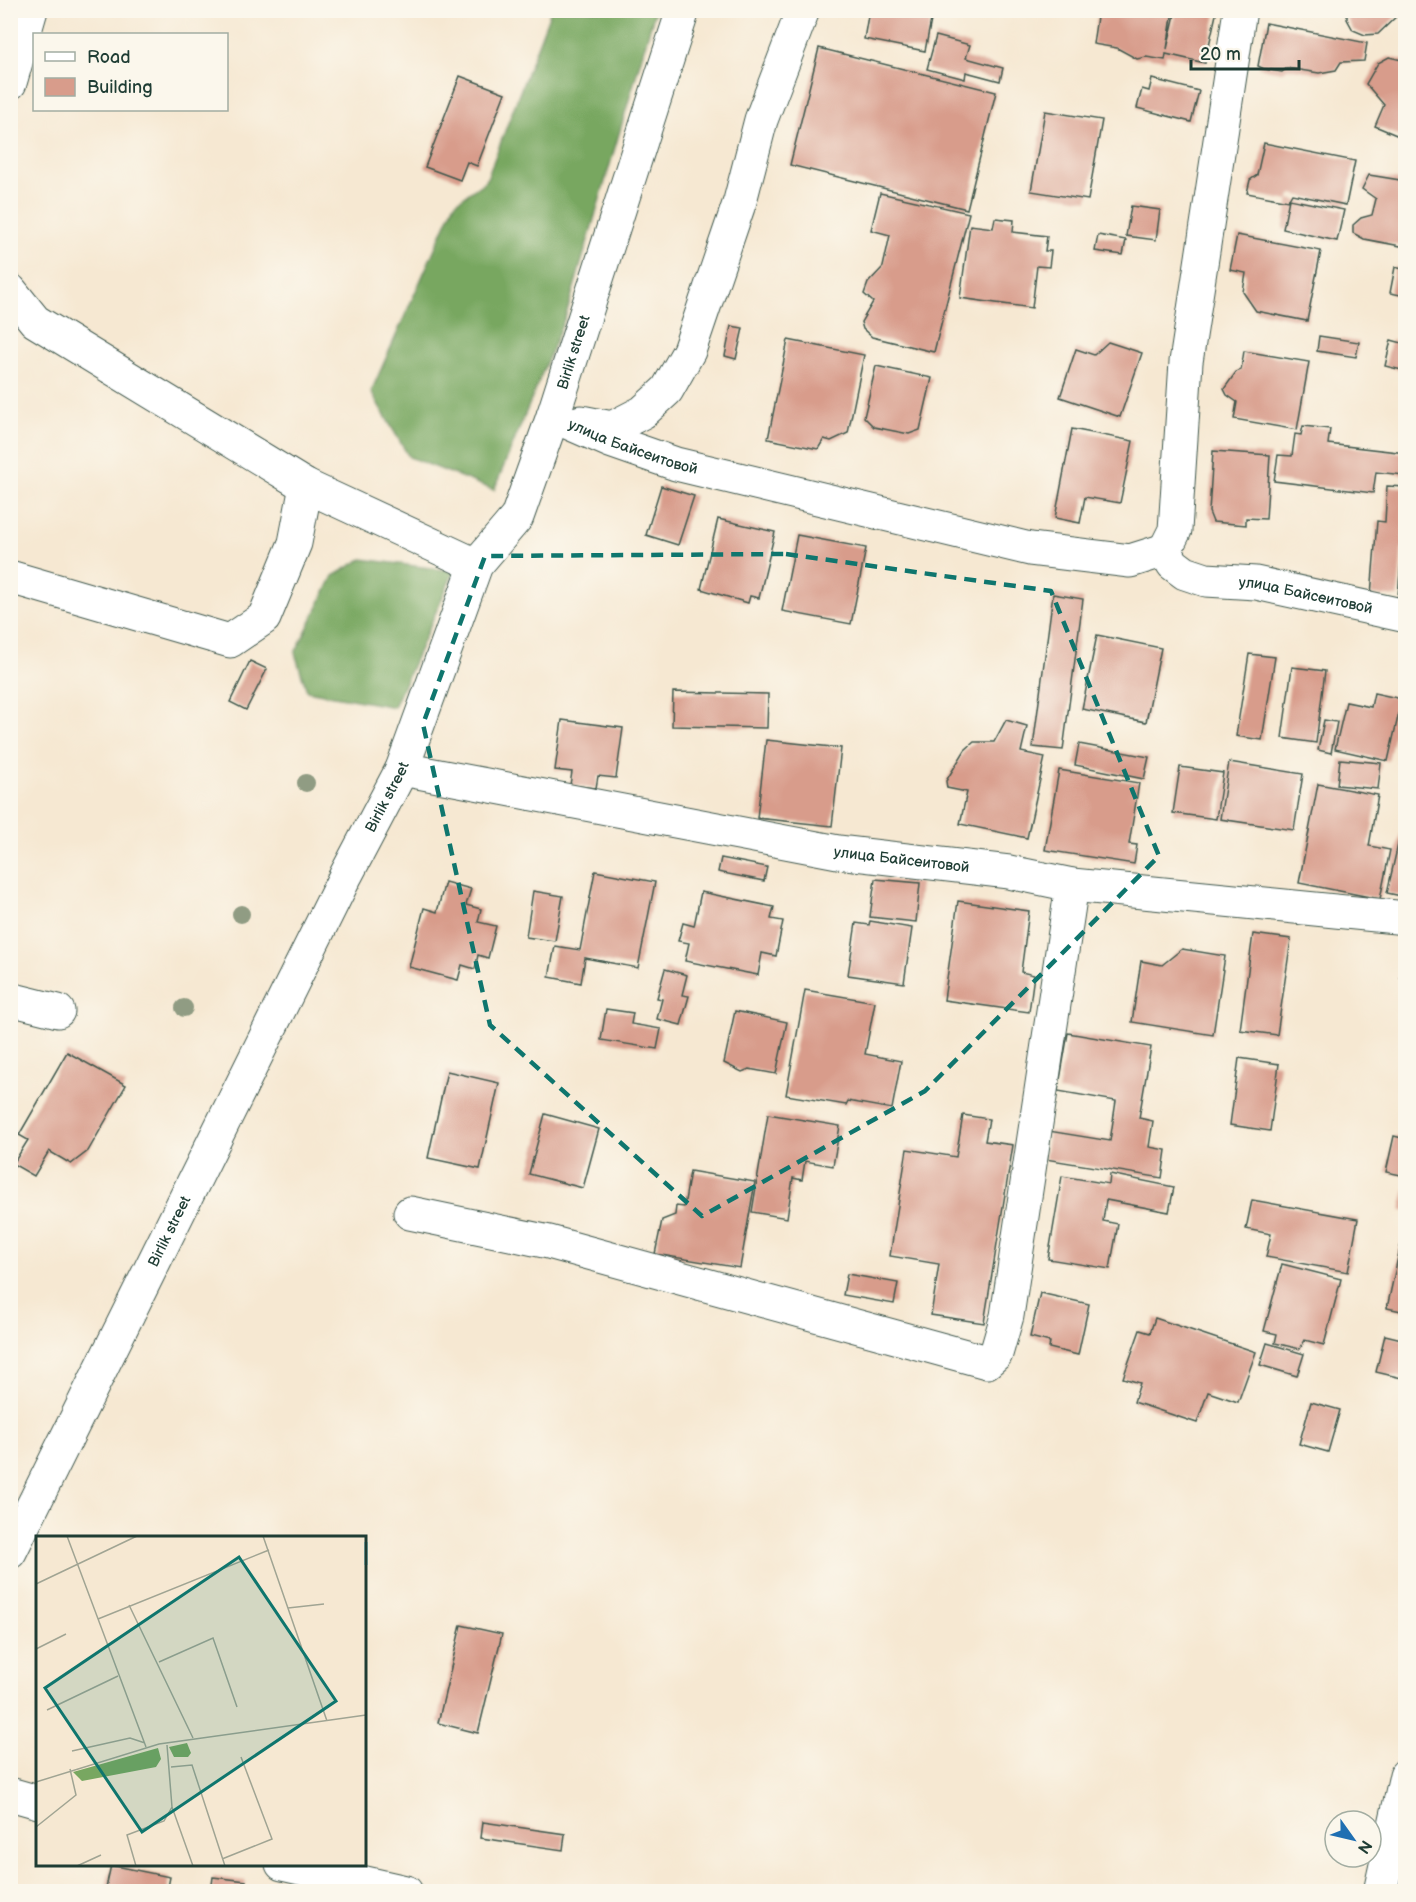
<svg xmlns="http://www.w3.org/2000/svg" width="1416" height="1902" font-family="'Balsamiq Sans',sans-serif">
	<style>
		.forest { fill: #78a761; stroke: #4c724a; stroke-width: 1.5 }
		.building { fill: #d89c8b }
		.lines { fill: none; stroke-linecap: round; stroke-linejoin: round }
		.street-casing { stroke: #3f574c; stroke-width: 35 }
		.secondary-casing { stroke: #3f574c; stroke-width: 35 }
		.primary-casing { stroke: #3f574c; stroke-width: 35 }
		.street { stroke: #fff; stroke-width: 33 }
		.secondary { stroke: #fff; stroke-width: 33 }
		.primary { stroke: #fff; stroke-width: 33 }
		.tree { fill: #909c83 }
		.marked { fill: none; stroke: #0f766e; stroke-width: 4.5; stroke-dasharray: 12 8; stroke-linejoin: round }
		.labels { text-anchor: middle; dominant-baseline: central; stroke-width: 4.5; stroke-linejoin: round; paint-order: stroke }
		.street-label { font-size: 15px; fill: #1f3d34; stroke: #fbf7ec }
		.inset-river { fill: none; stroke: #5ac5d4; stroke-width: 3 }
		.inset-road { fill: none; stroke: #a0a493; stroke-width: 1.5 }
		.view { fill: #0f766e; fill-opacity: 0.15; stroke: #0f766e; stroke-width: 3 }
		.inset-edge { fill: none; stroke: #1f3d34; stroke-width: 3 }
	</style>
	<rect width="100%" height="100%" fill="#fbf7ec"/>
	<filter id="ink" filterUnits="userSpaceOnUse"><feTurbulence type="fractalNoise" baseFrequency=".0167" numOctaves="2"/><feDisplacementMap in="SourceGraphic" scale="12" xChannelSelector="R" yChannelSelector="G"/><feConvolveMatrix kernelMatrix="1 2 1 2 8 2 1 2 1" color-interpolation-filters="sRGB"/></filter>
	<filter id="wash" filterUnits="userSpaceOnUse"><feTurbulence type="fractalNoise" baseFrequency=".008" numOctaves="4" result="noise"/><feDisplacementMap in="SourceGraphic" scale="24" xChannelSelector="R" yChannelSelector="G"/><feGaussianBlur stdDeviation="1.35" result="paint"/><feColorMatrix in="noise" values="0 0 0 0 0 0 0 0 0 0 0 0 0 0 0 0 0 1.4 0 .05"/><feComposite in="paint" operator="in"/></filter>
	<g filter="url(#wash)">
		<rect width="100%" height="100%" fill="#f6e8d2"/>
		<g class="forest">
			<polygon points="551,10 655,11 566,315 494,490 409,457 371,392 455,203 486,181"/>
			<polygon points="362,559 454,571 394,707 307,691 295,653 333,576"/>
		</g>
		<g id="blocks">
			<g class="building">
				<polygon points="869,10 933,10 925,51 864,39"/>
				<polygon points="1098,10 1173,10 1167,49 1176,10 1217,10 1205,63 1166,54 1165,60 1146,57 1137,59 1117,48 1093,44"/>
				<polygon points="1347,10 1403,10 1378,34 1365,35 1353,30 1347,19"/>
				<polygon points="1266,23 1367,43 1364,61 1341,62 1336,70 1319,73 1287,68 1282,72 1264,69 1258,66"/>
				<polygon points="936,36 970,45 966,58 1003,68 1000,81 966,72 965,79 927,69"/>
				<polygon points="819,48 996,92 967,209 790,165"/>
				<polygon points="1389,57 1406,61 1406,139 1375,126 1384,105 1366,84 1378,63"/>
				<polygon points="460,76 505,93 477,166 467,162 460,180 425,167"/>
				<polygon points="1152,79 1199,91 1191,122 1137,108 1142,89 1149,91"/>
				<polygon points="1045,111 1102,120 1088,200 1031,191"/>
				<polygon points="1264,143 1355,161 1346,205 1292,194 1288,201 1247,193 1250,180 1257,175"/>
				<polygon points="1369,175 1406,181 1406,247 1364,239 1353,233 1353,225 1361,218 1372,215 1376,199 1362,189"/>
				<polygon points="880,193 969,213 934,352 872,337 863,329 861,322 873,302 864,294 868,283 883,267 890,235 871,230"/>
				<polygon points="1289,199 1344,210 1337,241 1283,229"/>
				<polygon points="1131,206 1160,210 1156,240 1126,236"/>
				<polygon points="995,218 1014,220 1013,232 1047,236 1045,251 1051,251 1049,267 1037,266 1032,308 960,298 970,225 993,228"/>
				<polygon points="1098,235 1126,240 1123,255 1095,251"/>
				<polygon points="1237,235 1321,251 1307,321 1256,311 1243,292 1246,273 1230,270"/>
				<polygon points="1395,267 1406,270 1406,296 1390,293"/>
				<polygon points="731,326 743,328 736,359 725,356"/>
				<polygon points="1319,336 1359,342 1356,357 1317,351"/>
				<polygon points="788,340 864,355 848,433 831,441 824,439 818,449 768,439"/>
				<polygon points="1391,340 1406,344 1406,371 1385,366"/>
				<polygon points="1108,342 1142,353 1120,417 1060,397 1076,349 1094,355"/>
				<polygon points="1244,351 1309,362 1297,430 1234,419 1237,402 1227,395 1224,389 1236,372 1241,370"/>
				<polygon points="876,366 932,378 920,430 909,434 874,427 864,417"/>
				<polygon points="1303,426 1330,429 1328,444 1406,453 1404,475 1376,472 1373,493 1274,481 1278,455 1292,456 1295,434 1301,435"/>
				<polygon points="1072,429 1133,441 1120,503 1085,497 1080,523 1055,518"/>
				<polygon points="1213,451 1270,455 1266,519 1246,518 1246,525 1213,522 1209,512"/>
				<polygon points="661,486 694,496 678,545 646,535"/>
				<polygon points="1387,486 1406,487 1403,541 1406,533 1406,548 1402,548 1398,597 1371,595 1377,521 1385,522"/>
				<polygon points="718,519 775,532 759,598 750,596 748,603 701,589"/>
				<polygon points="797,535 866,548 851,624 782,611"/>
				<polygon points="1053,594 1083,599 1063,750 1033,747"/>
				<polygon points="10,598 15,599 11,614 10,614"/>
				<polygon points="1097,635 1161,648 1146,722 1082,709"/>
				<polygon points="1249,654 1275,657 1262,740 1236,736"/>
				<polygon points="250,661 267,669 246,710 230,702"/>
				<polygon points="1292,667 1325,671 1316,743 1282,738"/>
				<polygon points="673,692 768,694 767,728 672,726"/>
				<polygon points="1374,693 1402,699 1388,761 1335,749 1346,702 1371,707"/>
				<polygon points="562,720 623,728 616,778 598,776 596,788 570,785 572,772 555,770"/>
				<polygon points="1006,720 1027,726 1021,752 1045,757 1027,838 960,824 967,792 947,788 946,781 965,750 974,742 994,742"/>
				<polygon points="1324,720 1337,722 1331,753 1318,750"/>
				<polygon points="766,740 841,748 832,826 757,818"/>
				<polygon points="1079,744 1149,757 1144,779 1075,765"/>
				<polygon points="1340,759 1381,763 1378,789 1337,785"/>
				<polygon points="1229,762 1303,774 1294,830 1220,819"/>
				<polygon points="1180,767 1223,773 1216,819 1173,813"/>
				<polygon points="1059,770 1139,783 1129,844 1137,845 1134,864 1045,850"/>
				<polygon points="1318,784 1378,795 1369,846 1390,850 1380,899 1299,883"/>
				<polygon points="1406,809 1406,897 1387,893"/>
				<polygon points="721,858 767,867 764,881 718,872"/>
				<polygon points="595,871 655,882 638,968 585,958 581,983 549,977 555,946 580,950"/>
				<polygon points="875,879 920,883 916,922 870,917"/>
				<polygon points="445,882 471,889 466,905 481,909 478,922 496,926 488,958 478,955 475,969 462,965 458,980 409,967 424,908 437,912"/>
				<polygon points="533,891 563,896 555,941 526,937"/>
				<polygon points="701,892 774,907 771,919 783,921 776,956 762,953 758,975 685,961 689,943 678,941 683,923 694,926"/>
				<polygon points="958,901 1029,911 1021,972 1034,975 1029,1012 944,1000"/>
				<polygon points="870,921 912,928 904,983 848,975 856,923 869,925"/>
				<polygon points="1253,934 1291,939 1277,1035 1240,1030"/>
				<polygon points="1182,949 1225,956 1213,1035 1132,1022 1141,961 1162,965"/>
				<polygon points="1404,951 1406,951 1406,978 1400,977"/>
				<polygon points="665,969 687,975 682,995 689,996 681,1025 657,1019 662,999 657,998"/>
				<polygon points="805,990 875,1002 865,1054 901,1061 892,1109 848,1101 846,1105 786,1095"/>
				<polygon points="606,1009 633,1013 631,1024 661,1029 657,1049 601,1040"/>
				<polygon points="735,1011 787,1022 776,1074 749,1069 742,1072 724,1063"/>
				<polygon points="1068,1033 1151,1047 1139,1118 1153,1121 1149,1147 1166,1150 1162,1178 1045,1159 1049,1131 1110,1141 1116,1101 1058,1091"/>
				<polygon points="67,1052 126,1085 88,1151 71,1164 49,1151 34,1176 13,1164 28,1140 19,1135"/>
				<polygon points="1239,1058 1279,1064 1270,1131 1230,1125"/>
				<polygon points="447,1071 499,1083 480,1169 428,1158"/>
				<polygon points="545,1114 599,1129 583,1188 529,1174"/>
				<polygon points="768,1114 840,1126 833,1166 805,1161 802,1180 793,1178 787,1218 752,1212"/>
				<polygon points="963,1115 989,1119 985,1141 1013,1145 984,1323 931,1315 939,1264 890,1256 907,1149 956,1157"/>
				<polygon points="1394,1136 1406,1139 1406,1176 1386,1172"/>
				<polygon points="690,1171 755,1182 740,1268 655,1254 662,1220 675,1215 676,1206 684,1207"/>
				<polygon points="1110,1174 1174,1187 1169,1212 1106,1200 1103,1221 1118,1224 1110,1269 1048,1259 1062,1176 1109,1184"/>
				<polygon points="1406,1187 1406,1211 1400,1210"/>
				<polygon points="1252,1200 1358,1219 1348,1272 1266,1257 1271,1234 1246,1229"/>
				<polygon points="1402,1239 1406,1240 1406,1312 1387,1308"/>
				<polygon points="1282,1264 1341,1279 1324,1345 1305,1340 1300,1349 1275,1343 1277,1334 1264,1331"/>
				<polygon points="847,1274 898,1283 894,1304 843,1295"/>
				<polygon points="1040,1293 1089,1304 1078,1355 1049,1348 1050,1342 1030,1337"/>
				<polygon points="1155,1318 1256,1352 1238,1402 1208,1392 1197,1423 1134,1402 1140,1383 1123,1378 1140,1330 1150,1333"/>
				<polygon points="1385,1335 1406,1340 1406,1379 1376,1372"/>
				<polygon points="1267,1343 1304,1354 1297,1376 1260,1365"/>
				<polygon points="1311,1402 1340,1410 1328,1452 1299,1444"/>
				<polygon points="461,1625 502,1634 478,1733 438,1723"/>
				<polygon points="483,1822 565,1834 563,1850 481,1838"/>
				<polygon points="111,1865 170,1877 167,1892 105,1892"/>
				<polygon points="213,1877 246,1881 244,1892 211,1892"/>
			</g>
		</g>
	</g>
	<g filter="url(#ink)">
		<use href="#blocks" fill-opacity="0" stroke="#3f574c" stroke-width="1.5"/>
		<g class="lines">
			<g class="street-casing">
				<g id="street">
					<polyline points="10,83 31,10"/>
					<polyline points="10,290 35,321 306,486 476,565"/>
					<path id="s1" d="M553 416 610 441 676 464 1030 549 1130 561 1165 550 1173 564 1185 573 1206 580 1256 583 1406 616"/>
					<polyline points="581,422 612,428 643,412 667,390 689,351 740,201 761,120 803,10"/>
					<polyline points="1165,550 1175,530 1186,362 1240,10"/>
					<polyline points="10,577 230,641 264,618 295,543 306,486"/>
					<path id="s2" d="M402 769 838 852 1009 872 1072 885 1406 918"/>
					<polyline points="10,999 58,1011"/>
					<polyline points="410,1213 549,1242 987,1362 996,1354 1007,1316 1072,885"/>
					<polyline points="1380,1892 1406,1775"/>
				</g>
			</g>
			<g class="secondary-casing">
				<g id="secondary">
					<polyline points="10,1794 38,1802"/>
					<polyline points="282,1864 406,1892"/>
				</g>
			</g>
			<g class="primary-casing">
				<g id="primary">
					<path id="s3" d="M10 1552 346 875 402 769 476 565 517 517 553 416 683 10"/>
				</g>
			</g>
			<use href="#street" class="street"/>
			<use href="#secondary" class="secondary"/>
			<use href="#primary" class="primary"/>
		</g>
		<g class="tree">
			<circle cx="306" cy="783" r="9"/>
			<circle cx="241" cy="914" r="9"/>
			<circle cx="184" cy="1008" r="9"/>
		</g>
	</g>
	<path class="marked" d="M786 554 1051 591 1159 856 925 1091 702 1216 490 1025 423 724 485 556Z"/>
	<g class="labels">
		<g class="street-label">
			<text stroke="none"><textPath href="#s3" startOffset="1330">Birlik street</textPath></text>
			<text stroke="none"><textPath href="#s1" startOffset="86">улица Байсеитовой</textPath></text>
			<text stroke="none"><textPath href="#s1" startOffset="788">улица Байсеитовой</textPath></text>
			<text stroke="none"><textPath href="#s3" startOffset="844">Birlik street</textPath></text>
			<text stroke="none"><textPath href="#s2" startOffset="508">улица Байсеитовой</textPath></text>
			<text stroke="none"><textPath href="#s3" startOffset="358">Birlik street</textPath></text>
		</g>
	</g>
	<g transform="translate(36 1536)">
		<rect width="330" height="330" fill="#f6e8d2"/>
		<path d="M151 207 155 217 152 221H138L133 211ZM122 212 125 223 120 231 46 245 37 236Z" fill="#78a761"/>
		<path class="inset-river" d="M330 6V29"/>
		<path class="inset-road" d="M31 0 110 211M227 0 291 185M0 48 101 0M93 69 157 202M252 72 288 68M62 83 233 14M0 113 30 98M123 126 177 102 201 171M11 174 82 140M36 215 94 202 109 207M135 231 156 229 189 330M0 246 123 208 330 179M136 271 157 330M0 291 40 259 34 233M186 323 236 303 205 221M41 330 65 319M100 330 91 299 128 285 136 271 131 209"/>
		<path class="view" d="M203 21 300 165 106 296 9 152Z"/>
		<rect width="330" height="330" class="inset-edge"/>
	</g>
	<rect width="1416" height="1902" fill="none" stroke="#fbf7ec" stroke-width="36"/>
	<rect x="33" y="33" width="195" height="78" fill="#fbf7ec" stroke="#a3ada2" stroke-width="1.5"/>
	<rect x="45" y="52" width="30" height="9" fill="#ffffff" stroke="#a3ada2" stroke-width="1.5"/>
	<text x="87" y="63" font-size="18" fill="#1f3d34">Road</text>
	<rect x="45" y="78" width="30" height="18" fill="#d89c8b" stroke="#a3ada2" stroke-width="1.5"/>
	<text x="87" y="93" font-size="18" fill="#1f3d34">Building</text>
	<g transform="translate(1353 1839) rotate(124)"><circle r="28" fill="#fbf7ec" stroke="#a3ada2" stroke-width="1.5"/>
	<path d="M0-4.5L10 22L0 15L-10 22Z" fill="#1f6fb2"/>
	<text y="-9" font-size="16" font-weight="bold" text-anchor="middle" fill="#1f3d34">N</text>
	</g>
	<path d="M1191 60v9h108v-9" fill="none" stroke="#1f3d34" stroke-width="3"/>
	<text x="1200" y="60" font-size="18" fill="#1f3d34" stroke="#fbf7ec" stroke-width="4.5" paint-order="stroke">20 m</text>
</svg>
